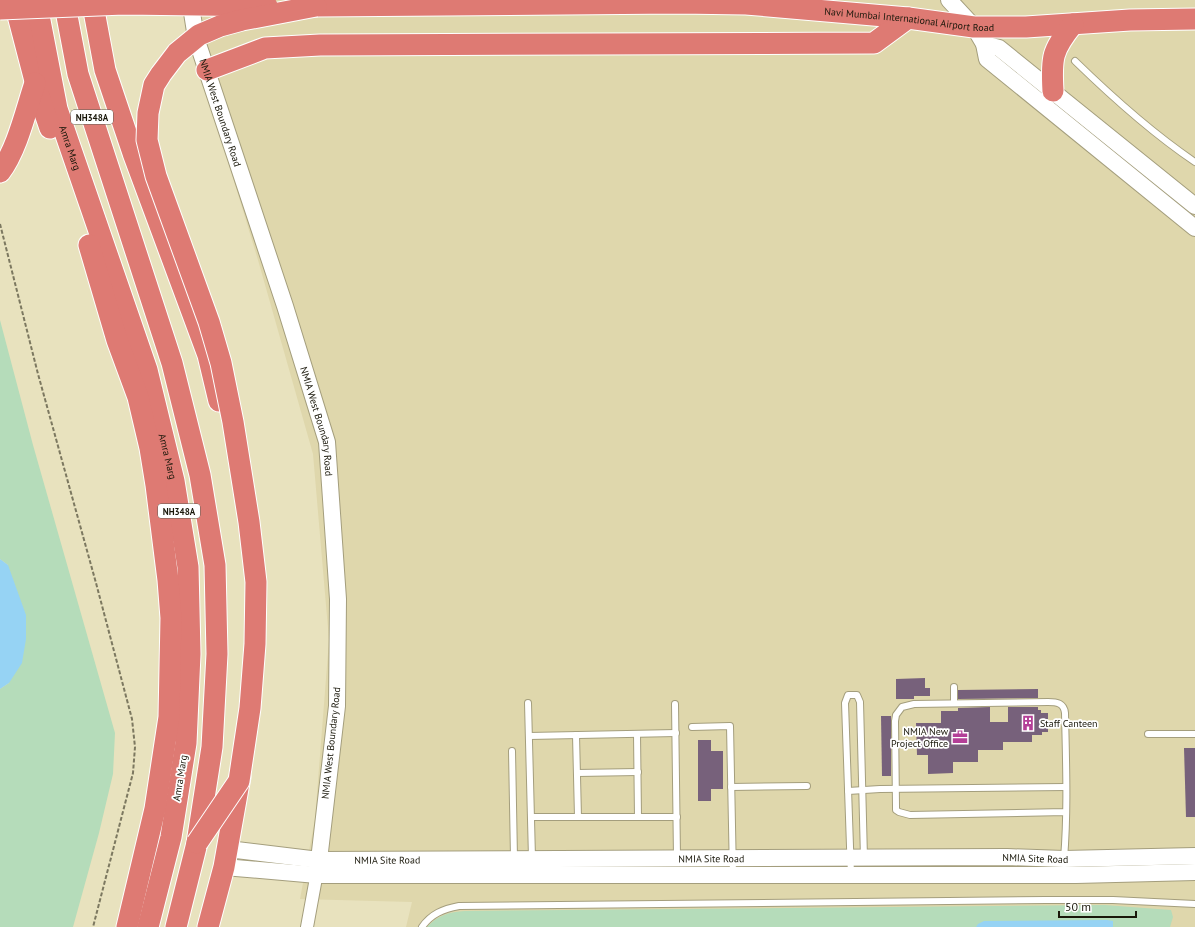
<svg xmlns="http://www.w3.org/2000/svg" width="1195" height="927" font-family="'PT Sans',sans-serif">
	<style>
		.built { fill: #dfd7ac }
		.green { fill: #b5dcba }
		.water { fill: #96d3f4 }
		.building { fill: #77617b }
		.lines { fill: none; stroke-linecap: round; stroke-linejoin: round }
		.lane-casing { stroke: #a49e7d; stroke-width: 8 }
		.street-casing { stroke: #a49e7d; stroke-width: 14 }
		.secondary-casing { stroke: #a49e7d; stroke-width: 18 }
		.highway-casing { stroke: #fff; stroke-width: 23 }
		.path { stroke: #7c7860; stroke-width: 2; stroke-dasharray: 4 2; stroke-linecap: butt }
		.lane { stroke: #fff; stroke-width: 6 }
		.street { stroke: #fff; stroke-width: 12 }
		.secondary { stroke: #fff; stroke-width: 16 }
		.highway { stroke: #de7a73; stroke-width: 21 }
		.highway-bridge-casing { stroke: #fff; stroke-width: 23; stroke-linecap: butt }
		.highway-bridge { stroke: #de7a73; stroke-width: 21 }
		.labels { text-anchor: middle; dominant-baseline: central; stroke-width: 3.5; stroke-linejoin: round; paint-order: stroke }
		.shield { fill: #fff; stroke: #5e5d54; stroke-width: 1 }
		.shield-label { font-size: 9px; font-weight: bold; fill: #19170a }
		.street-label { font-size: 10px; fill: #19170a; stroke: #fff }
		.poi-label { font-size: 10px; fill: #19170a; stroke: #fff; text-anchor: start }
	</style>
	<rect width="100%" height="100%" fill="#e8e2be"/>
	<polygon class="built" points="180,0 1195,0 1195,927 406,927 412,902 300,899 315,819 329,640 313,454 258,260 181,7"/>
	<g class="green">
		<polygon points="0,320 33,445 115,733 113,774 99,833 73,927 0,927 0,689 9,683 8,565 0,559"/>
		<path d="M1105 905 1171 910 1173 917 1170 927H427C438 915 449 912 465 911Z"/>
	</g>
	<g class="water">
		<polygon points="0,559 8,565 26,615 26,639 22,663 9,683 0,689"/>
		<polygon points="1107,920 1113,921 1113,927 976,927 978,924 984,921"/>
	</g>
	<g class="building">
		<polygon points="925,678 925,688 930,688 930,696 914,696 914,699 896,699 896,679"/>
		<polygon points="1038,689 1038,698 958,699 958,690"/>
		<polygon points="990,707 990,722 1008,722 1008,707 1038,707 1038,710 1041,710 1041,713 1048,713 1048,732 1042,732 1042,735 1032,735 1032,742 1003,742 1003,750 978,750 978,762 953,762 953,773 928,774 928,755 917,755 916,723 941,723 941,711 958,711 958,708"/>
		<polygon points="881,716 891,716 891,776 882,776"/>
		<polygon points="698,740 711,740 711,751 723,751 723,789 711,789 711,801 698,801"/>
		<polygon points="1184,748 1195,748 1195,817 1186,817"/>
	</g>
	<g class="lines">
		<g class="lane-casing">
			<g id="lane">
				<path d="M1075 61C1112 97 1152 133 1195 162"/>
				<polyline points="528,703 532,858"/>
				<polyline points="954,703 954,687"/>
				<polyline points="675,704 677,857"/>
				<polyline points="692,727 730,726 733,875"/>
				<polyline points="637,734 638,817"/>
				<polyline points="1148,734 1195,734"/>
				<polyline points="576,735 578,817"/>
				<polyline points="529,736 676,733"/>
				<polyline points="512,751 514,858"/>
				<polyline points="577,773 638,772"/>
				<polyline points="731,787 807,786"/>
				<polyline points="848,791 880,789 1066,787"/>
				<polyline points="531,817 677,817"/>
				<path d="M1064 859C1068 810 1066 762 1065 713 1064 703 1057 702 1048 702L914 704 902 707 896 715 895 721 896 806V810L899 812 910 815 1066 812"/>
				<polyline points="851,875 845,703 848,695 857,695 860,702 864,858"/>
				<path d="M422 927C431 914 443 909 459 906L1046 900H1113L1195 904"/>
			</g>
		</g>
		<g class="street-casing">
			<polyline id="street" points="307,927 318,867"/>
		</g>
		<g class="secondary-casing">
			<g id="secondary">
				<path id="s1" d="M190 0 196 38 285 306 327 442 338 599 337 706 319 860"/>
				<polyline points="949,0 974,27 984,44 987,59 1195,228"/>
				<polyline points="984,44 999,48 1195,206"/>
				<path id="s2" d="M228 849 319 860 1007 857 1064 859 1195 856"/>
				<polyline points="224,867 317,875 1076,875 1195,872"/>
			</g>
		</g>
		<g class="highway-casing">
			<g id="highway">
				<polyline points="14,0 39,96 50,104"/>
				<path id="s3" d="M36 0 57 109 147 370 174 481 188 567 190 654 186 743 171 837 148 927"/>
				<polyline points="64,0 78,74 172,363 200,475 215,565 217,654 212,747 197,843 176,927"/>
				<polyline points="92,0 105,70 133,153 208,355 219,401"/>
				<path id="s4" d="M316 6 679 3 746 4 908 18 974 27H1026L1130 20 1195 19"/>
				<polyline points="207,70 265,48 320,45 874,43 908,18"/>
				<path d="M1053 91C1051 58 1052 50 1073 24"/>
				<polyline points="39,96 50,128"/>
				<path d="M0 172C17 150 26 110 35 83"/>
				<polyline points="89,245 117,340 138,397 150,448 156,485 168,580 171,618 169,717 155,809 127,927"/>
				<polyline points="208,927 224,867 240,777"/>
			</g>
		</g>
		<polyline class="path" points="0,224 38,374 96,583 132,719 135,747 133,773 93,927"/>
		<use href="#lane" class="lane"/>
		<use href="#street" class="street"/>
		<use href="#secondary" class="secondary"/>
		<use href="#highway" class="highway"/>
		<g class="highway-bridge-casing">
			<g id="highway-bridge">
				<polyline points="0,9 124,4 267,6"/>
				<polyline points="197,843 239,781 250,708 255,644 256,582 249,522 233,422 221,363 209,322 156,176 147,140 148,113 154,85 161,74 177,53 199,35 220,26 242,20 316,6"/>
			</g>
		</g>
		<use href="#highway-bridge" class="highway-bridge"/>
	</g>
	<defs>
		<g id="building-bare" transform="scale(1.2)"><path d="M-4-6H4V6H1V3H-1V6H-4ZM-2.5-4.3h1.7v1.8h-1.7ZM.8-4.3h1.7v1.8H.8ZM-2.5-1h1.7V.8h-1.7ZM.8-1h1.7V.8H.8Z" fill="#b43f97" stroke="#fff" stroke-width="2.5" paint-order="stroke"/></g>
		<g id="office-bare" transform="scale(1.2)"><path d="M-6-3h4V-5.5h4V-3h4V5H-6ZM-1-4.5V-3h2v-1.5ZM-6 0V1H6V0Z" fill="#b43f97" stroke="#fff" stroke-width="2.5" paint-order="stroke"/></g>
	</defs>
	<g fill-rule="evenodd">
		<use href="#building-bare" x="1028" y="723"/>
		<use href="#office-bare" x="960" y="737"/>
	</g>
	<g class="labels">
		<g class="shield">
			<rect x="71" y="110" width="42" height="14" rx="3"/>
			<rect x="158" y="504" width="42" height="14" rx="3"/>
		</g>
		<g class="shield-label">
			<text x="92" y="117">NH348A</text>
			<text x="179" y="511">NH348A</text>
		</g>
		<g class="street-label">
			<text stroke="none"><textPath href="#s4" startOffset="594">Navi Mumbai International Airport Road</textPath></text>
			<text stroke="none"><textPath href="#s1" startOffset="117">NMIA West Boundary Road</textPath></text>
			<text stroke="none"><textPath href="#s3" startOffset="152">Amra Marg</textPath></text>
			<text stroke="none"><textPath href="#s1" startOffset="441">NMIA West Boundary Road</textPath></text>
			<text stroke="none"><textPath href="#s3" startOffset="476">Amra Marg</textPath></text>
			<text transform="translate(331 743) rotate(-84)">NMIA West Boundary Road</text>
			<text transform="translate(180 778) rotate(-81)">Amra Marg</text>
			<text stroke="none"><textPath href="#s2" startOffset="808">NMIA Site Road</textPath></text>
			<text stroke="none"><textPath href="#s2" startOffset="484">NMIA Site Road</textPath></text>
			<text stroke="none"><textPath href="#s2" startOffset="160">NMIA Site Road</textPath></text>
		</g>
		<g class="poi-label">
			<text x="1040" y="723">Staff Canteen</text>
			<text x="948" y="731" text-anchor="end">NMIA New<tspan x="948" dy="12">Project Office</tspan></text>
		</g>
	</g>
	<path d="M1059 911v6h77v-6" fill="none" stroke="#19170a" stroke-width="2"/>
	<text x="1065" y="911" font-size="12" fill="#19170a" stroke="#ffffff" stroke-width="3" paint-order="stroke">50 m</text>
</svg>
